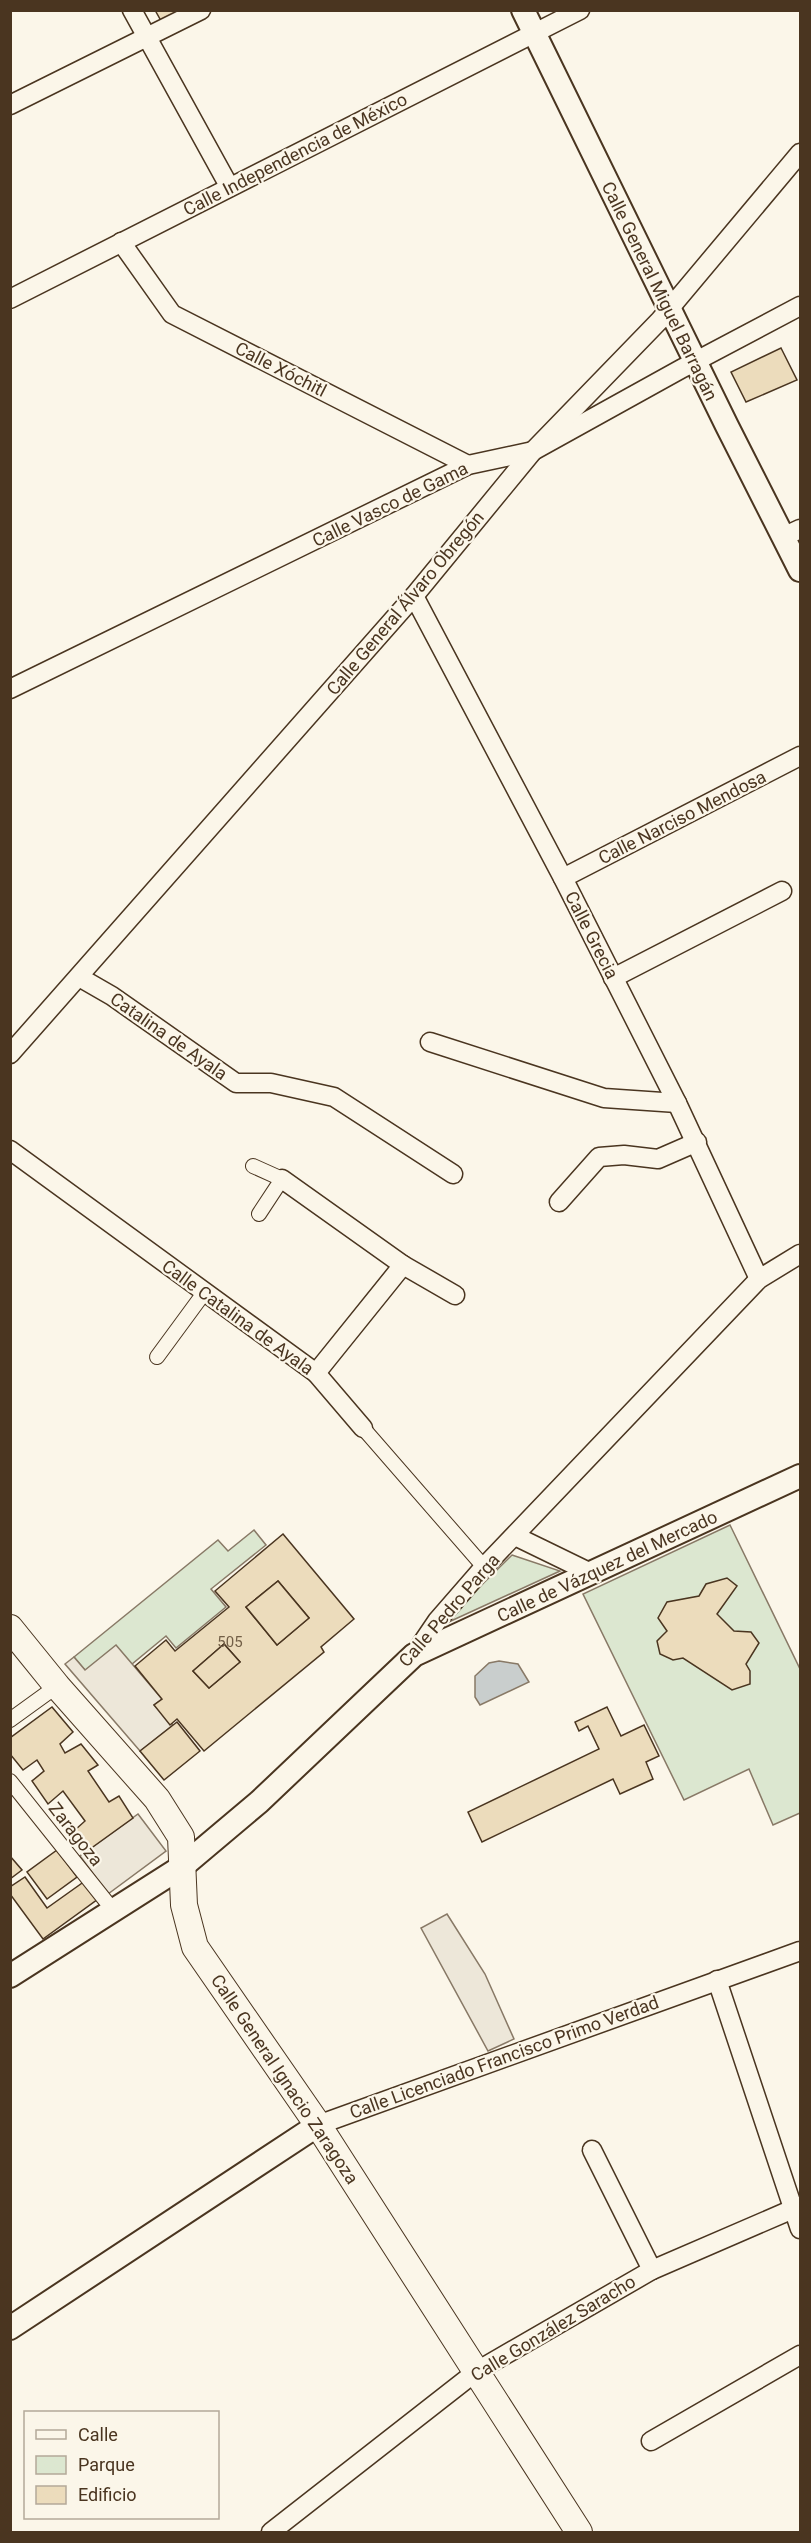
<svg xmlns="http://www.w3.org/2000/svg" width="811" height="2543" font-family="Roboto,sans-serif">
	<style>
		.green { fill: #dce7d0; stroke: #887966; stroke-width: 1.5 }
		.parking { fill: #ede7d9; stroke: #887966; stroke-width: 1.5 }
		.water { fill: #c9cecd; stroke: #887966; stroke-width: 1.5 }
		.building { fill: #ecdcbc; stroke: #4a3520; stroke-width: 1.5; fill-rule: evenodd }
		.lines { fill: none; stroke-linecap: round; stroke-linejoin: round }
		.pedestrian-casing { stroke: #4a3520; stroke-width: 16 }
		.minor-casing { stroke: #4a3520; stroke-width: 21 }
		.tertiary-casing { stroke: #4a3520; stroke-width: 26 }
		.secondary-casing { stroke: #4a3520; stroke-width: 28 }
		.pedestrian { stroke: #fbf6e9; stroke-width: 14 }
		.minor { stroke: #fbf6e9; stroke-width: 18 }
		.tertiary { stroke: #fbf6e9; stroke-width: 22 }
		.secondary { stroke: #fbf6e9; stroke-width: 26 }
		.labels { text-anchor: middle; dominant-baseline: central; stroke-width: 4.5; stroke-linejoin: round; paint-order: stroke }
		.number-label { font-size: 15px; fill: #725f47 }
		.street-label { font-size: 18px; fill: #4a3520; stroke: #fbf6e9 }
	</style>
	<rect width="100%" height="100%" fill="#fbf6e9"/>
	<g class="green">
		<polygon points="730,1525 800,1669 800,1813 773,1825 749,1769 684,1800 583,1594"/>
		<polygon points="254,1530 266,1545 211,1589 226,1607 176,1648 166,1636 132,1664 85,1670 74,1657 218,1540 228,1551"/>
		<polygon points="512,1555 560,1571 440,1626"/>
	</g>
	<g class="parking">
		<polygon points="116,1645 162,1699 154,1705 173,1725 140,1751 65,1664 74,1657 85,1670"/>
		<polygon points="138,1814 166,1851 108,1894 80,1856"/>
		<polygon points="447,1914 485,1974 514,2039 488,2051 421,1928"/>
	</g>
	<polygon class="water" points="499,1661 518,1664 529,1682 480,1705 475,1697 475,1676 489,1663"/>
	<g class="building">
		<polygon points="155,10 197,10 165,28"/>
		<polygon points="781,348 797,380 746,402 731,372"/>
		<path d="M283 1534 354 1619 321 1647 324 1652 204 1751 177 1719 170 1725 154 1705 162 1699 135 1666 166 1640 175 1651 229 1607 215 1591ZM278 1581 309 1618 277 1645 246 1607ZM224 1644 240 1662 209 1688 193 1671Z"/>
		<polygon points="727,1578 737,1586 717,1614 734,1631 751,1632 759,1643 746,1664 750,1671 750,1684 732,1690 683,1658 673,1660 660,1654 657,1641 667,1631 658,1618 667,1602 699,1596 706,1584"/>
		<polygon points="278,1581 309,1618 277,1645 246,1607"/>
		<polygon points="224,1644 240,1662 209,1688 193,1671"/>
		<polygon points="52,1707 73,1732 60,1744 65,1753 81,1744 98,1765 88,1771 109,1802 119,1796 133,1818 90,1849 75,1830 85,1821 63,1791 48,1804 32,1781 44,1771 37,1760 23,1770 10,1754 10,1738"/>
		<polygon points="607,1707 621,1736 644,1725 659,1756 646,1762 653,1779 620,1794 613,1779 482,1842 468,1812 599,1749 588,1726 579,1731 575,1722"/>
		<polygon points="177,1722 200,1751 164,1780 140,1751"/>
		<polygon points="57,1850 77,1877 47,1899 27,1872"/>
		<polygon points="10,1856 22,1870 10,1879"/>
		<polygon points="25,1877 47,1908 85,1881 98,1899 43,1939 10,1894 10,1887"/>
	</g>
	<g class="lines">
		<g class="pedestrian-casing">
			<g id="pedestrian">
				<polyline points="253,1166 282,1179 259,1214"/>
				<polyline points="157,1357 204,1293"/>
				<polyline points="363,1428 484,1567"/>
				<polyline points="10,1720 57,1686"/>
				<polyline points="10,1781 113,1910"/>
			</g>
		</g>
		<g class="minor-casing">
			<g id="minor">
				<polyline points="132,10 229,186"/>
				<polyline points="10,105 201,10"/>
				<polyline points="121,242 172,314 468,465"/>
				<polyline points="10,299 580,10"/>
				<polyline points="785,536 800,529"/>
				<polyline points="414,596 563,878 677,1103 759,1279"/>
				<polyline points="10,689 468,465 533,451 681,369 800,306"/>
				<polyline points="563,878 800,756"/>
				<polyline points="79,977 112,996 236,1083 271,1083 334,1097 453,1174"/>
				<polyline points="613,978 782,891"/>
				<polyline points="430,1042 604,1098 677,1103"/>
				<polyline points="10,1054 414,596 533,451 660,320 800,153"/>
				<polyline points="10,1150 316,1373 363,1428"/>
				<polyline points="282,1179 403,1265 455,1295"/>
				<polyline points="559,1202 599,1157 624,1155 658,1159 697,1142"/>
				<polyline points="316,1373 403,1265"/>
				<polyline points="515,1536 593,1574"/>
				<polyline points="414,1655 437,1621 484,1567 759,1279 800,1254"/>
				<polyline points="717,1980 800,2229"/>
				<polyline points="318,2125 800,1951"/>
				<polyline points="592,2150 652,2270"/>
				<polyline points="651,2441 800,2355"/>
				<polyline points="271,2532 477,2371 652,2270 800,2206"/>
			</g>
		</g>
		<g class="tertiary-casing">
			<g id="tertiary">
				<polyline points="523,10 727,426 800,570"/>
				<polyline points="10,1976 183,1866 259,1802 414,1655 800,1476"/>
				<polyline points="10,2328 318,2125"/>
			</g>
		</g>
		<g class="secondary-casing">
			<polyline id="secondary" points="10,1628 57,1686 157,1799 181,1837 184,1905 195,1947 318,2125 579,2532"/>
		</g>
		<use href="#pedestrian" class="pedestrian"/>
		<use href="#minor" class="minor"/>
		<use href="#tertiary" class="tertiary"/>
		<use href="#secondary" class="secondary"/>
	</g>
	<g class="labels">
		<g class="number-label">
			<text x="230" y="1642">505</text>
		</g>
		<g class="street-label">
			<text transform="translate(295 154) rotate(-27)">Calle Independencia de México</text>
			<text transform="translate(660 291) rotate(64)">Calle General Miguel Barragán</text>
			<text transform="translate(281 369) rotate(27)">Calle Xóchitl</text>
			<text transform="translate(390 504) rotate(-26)">Calle Vasco de Gama</text>
			<text transform="translate(405 603) rotate(-50)">Calle General Álvaro Obregón</text>
			<text transform="translate(682 817) rotate(-27)">Calle Narciso Mendosa</text>
			<text transform="translate(592 935) rotate(63)">Calle Grecia</text>
			<text transform="translate(169 1036) rotate(35)">Catalina de Ayala</text>
			<text transform="translate(238 1317) rotate(36)">Calle Catalina de Ayala</text>
			<text transform="translate(607 1566) rotate(-25)">Calle de Vázquez del Mercado</text>
			<text transform="translate(449 1610) rotate(-49)">Calle Pedro Parga</text>
			<text transform="translate(76 1834) rotate(52)">Zaragoza</text>
			<text transform="translate(504 2057) rotate(-20)">Calle Licenciado Francisco Primo Verdad</text>
			<text transform="translate(285 2079) rotate(56)">Calle General Ignacio Zaragoza</text>
			<text transform="translate(553 2328) rotate(-31)">Calle González Saracho</text>
		</g>
	</g>
	<rect width="811" height="2543" fill="none" stroke="#4a3520" stroke-width="24"/>
	<rect x="24" y="2411" width="195" height="108" fill="#fbf6e9" stroke="#b4a999" stroke-width="1.5"/>
	<rect x="36" y="2430" width="30" height="9" fill="#fbf6e9" stroke="#b4a999" stroke-width="1.5"/>
	<text x="78" y="2441" font-size="18" fill="#4a3520">Calle</text>
	<rect x="36" y="2456" width="30" height="18" fill="#dce7d0" stroke="#b4a999" stroke-width="1.5"/>
	<text x="78" y="2471" font-size="18" fill="#4a3520">Parque</text>
	<rect x="36" y="2486" width="30" height="18" fill="#ecdcbc" stroke="#b4a999" stroke-width="1.5"/>
	<text x="78" y="2501" font-size="18" fill="#4a3520">Edificio</text>
</svg>
